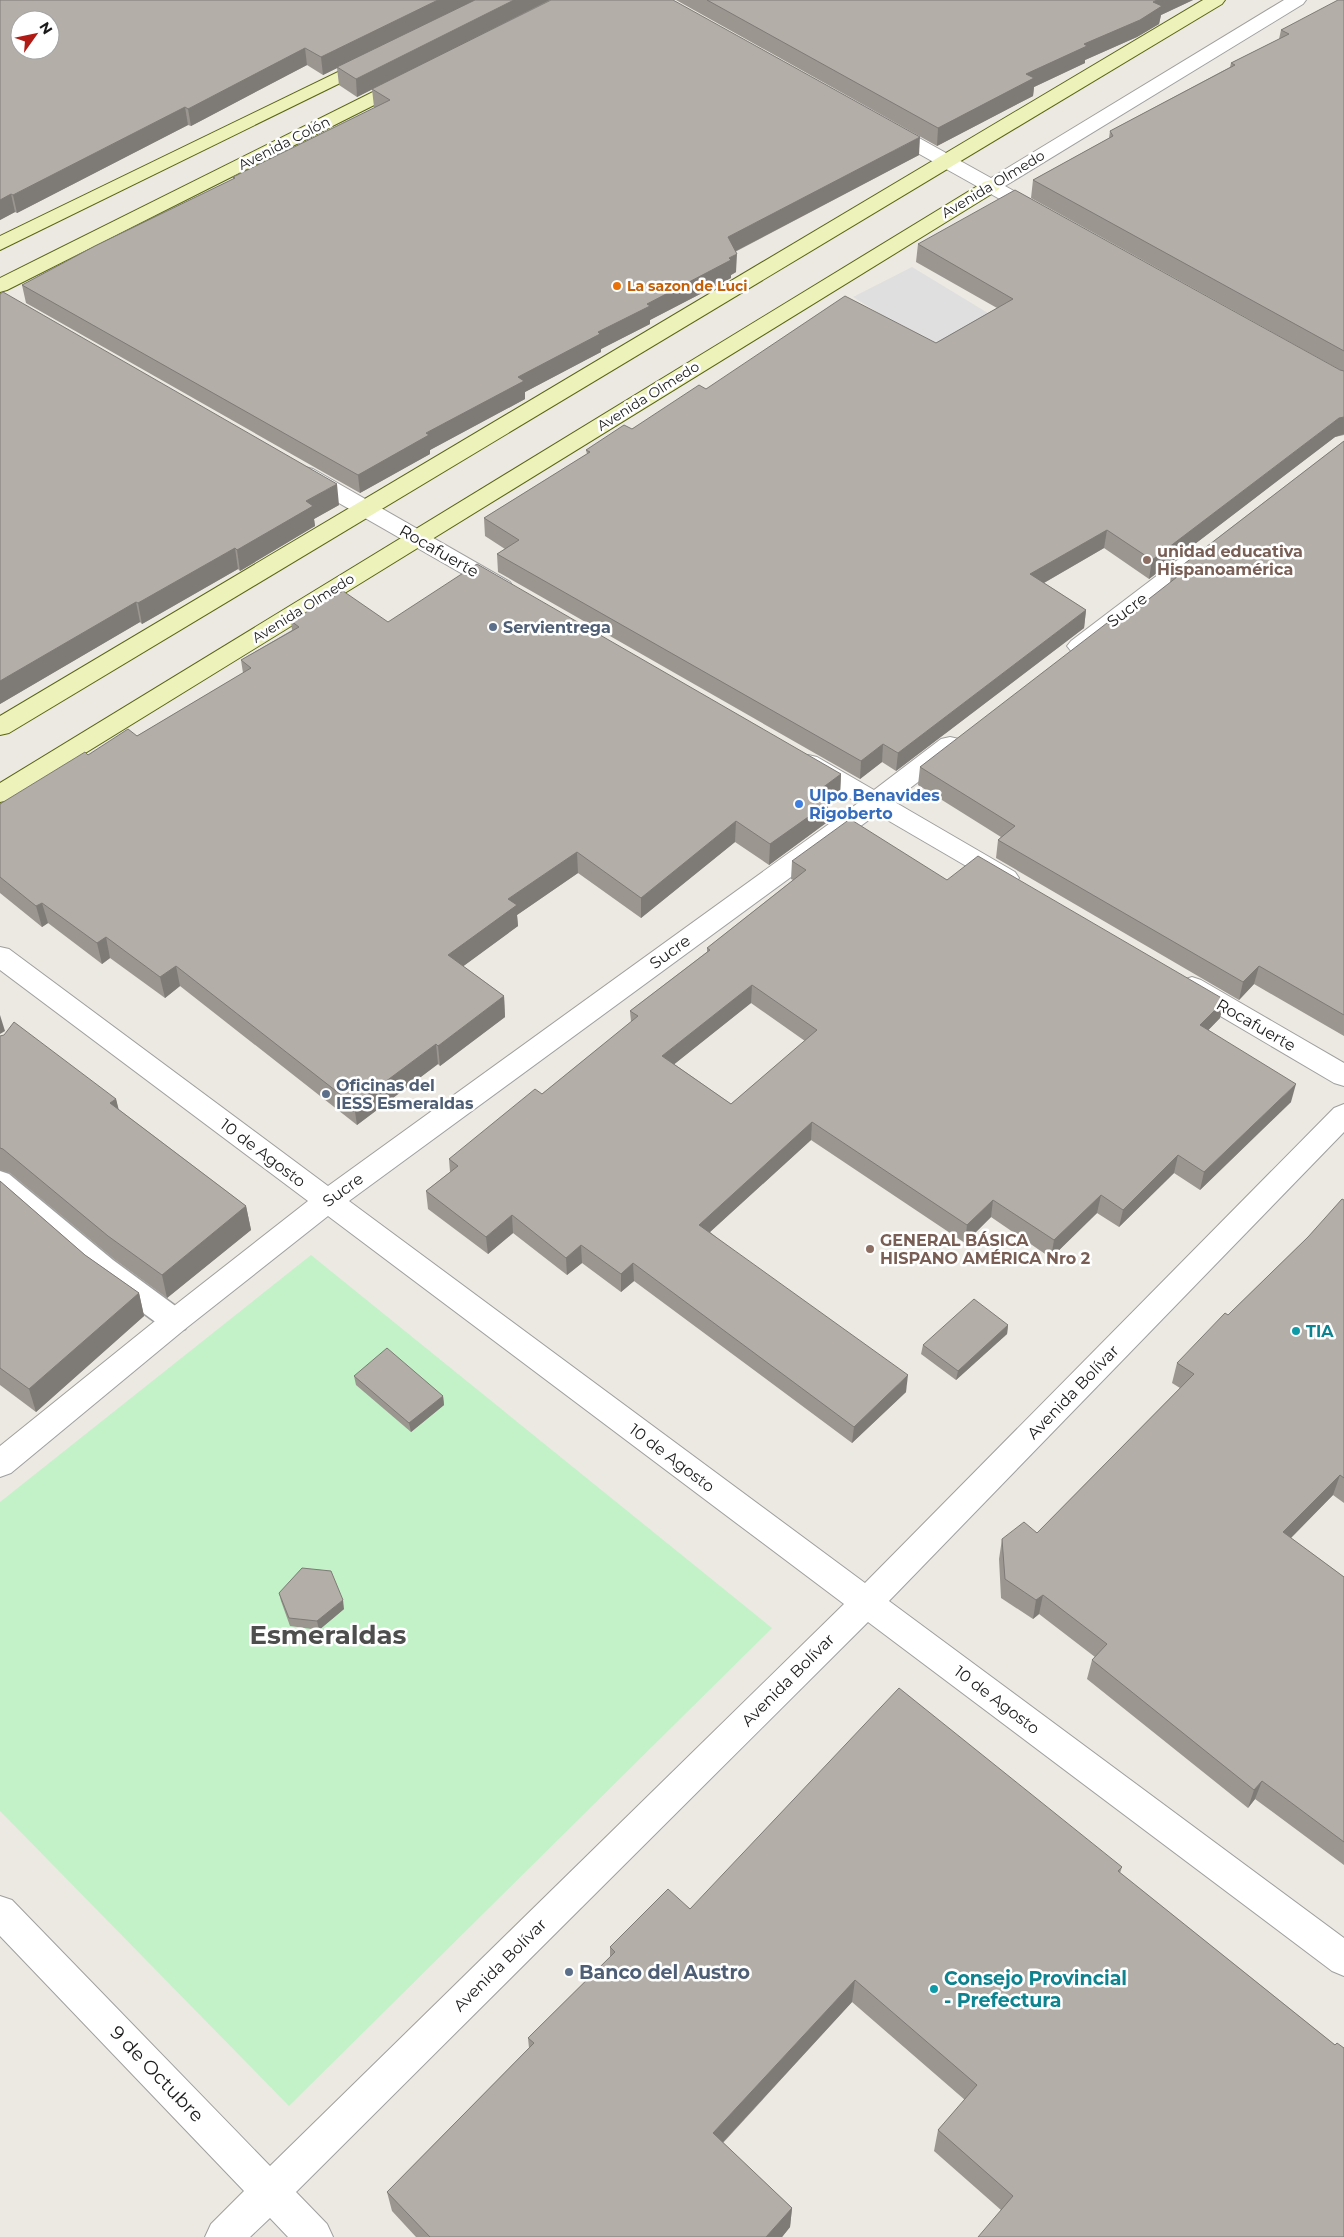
<svg xmlns="http://www.w3.org/2000/svg" width="1344" height="2237" font-family="Montserrat,sans-serif">
	<style>
		.park { fill: #c3f2c8 }
		.parking { fill: #dfdfdf }
		.lines { fill: none; stroke-linecap: round; stroke-linejoin: round }
		.lane-casing { stroke: #9f9f9f; stroke-width: 3 }
		.street-casing { stroke: #9f9f9f; stroke-width: 2 }
		.secondary-casing { stroke: #596410; stroke-width: 2 }
		.lane { fill: #fff; fill-rule: evenodd }
		.street { fill: #fff; fill-rule: evenodd }
		.secondary { fill: #edf1ba; fill-rule: evenodd }
		.wall { fill: #9b9690; fill-rule: evenodd }
		.shaded-wall { fill: #7e7a76 }
		.building { fill: #b4aea8; stroke: #7e7a76; fill-rule: evenodd }
		.food-dot { fill: #e8710a; stroke: #fff; stroke-width: 2 }
		.education-dot { fill: #8d6e63; stroke: #fff; stroke-width: 2 }
		.service-dot { fill: #5c6f8a; stroke: #fff; stroke-width: 2 }
		.shop-dot { fill: #3f7fe0; stroke: #fff; stroke-width: 2 }
		.culture-dot { fill: #0f9aa8; stroke: #fff; stroke-width: 2 }
		.labels { text-anchor: middle; dominant-baseline: central; stroke-width: 5; stroke-linejoin: round; paint-order: stroke }
		.far-street-label { font-size: 14px; fill: #1b1b1b; stroke: #fff }
		.far-food-label { font-size: 14px; font-weight: bold; fill: #c56008; stroke: #fff; text-anchor: start }
		.street-label { font-size: 16px; fill: #1b1b1b; stroke: #fff }
		.education-label { font-size: 16px; font-weight: bold; fill: #785e54; stroke: #fff; text-anchor: start }
		.service-label { font-size: 16px; font-weight: bold; fill: #4e5e75; stroke: #fff; text-anchor: start }
		.shop-label { font-size: 16px; font-weight: bold; fill: #366cbe; stroke: #fff; text-anchor: start }
		.culture-label { font-size: 16px; font-weight: bold; fill: #0d838f; stroke: #fff; text-anchor: start }
		.near-service-label { font-size: 19px; font-weight: bold; fill: #4e5e75; stroke: #fff; text-anchor: start }
		.near-culture-label { font-size: 19px; font-weight: bold; fill: #0d838f; stroke: #fff; text-anchor: start }
		.near-street-label { font-size: 19px; fill: #1b1b1b; stroke: #fff }
		.town-label { font-size: 26px; font-weight: bold; fill: #4e4e4e; stroke: #fff }
	</style>
	<rect width="100%" height="100%" fill="#ece9e2"/>
	<polygon class="park" points="311,1255 772,1628 289,2106 0,1811 0,1502"/>
	<polygon class="parking" points="912,267 1001,321 985,379 853,297"/>
	<g class="lines">
		<g class="lane-casing">
			<polygon id="lane" points="0,1171 9,1174 113,1260 185,1313 189,1321 185,1329 175,1332 165,1329 93,1276 0,1196"/>
		</g>
		<g class="street-casing">
			<g id="street">
				<polygon points="1284,0 1306,0 1303,4 1005,186 1046,209 1049,213 1046,217 1039,219 1032,217 880,132 878,128 880,124 887,122 894,124 991,178"/>
				<polygon points="305,467 313,469 510,582 513,587 510,592 502,594 494,592 297,479 294,474 297,469"/>
				<polygon points="1200,547 1208,549 1211,554 1208,559 1087,651 1079,654 1071,651 1067,646 1071,641 1192,549"/>
				<polygon points="950,737 959,739 962,745 959,751 893,801 1015,872 1019,878 1015,884 1006,887 997,884 877,814 349,1201 865,1583 1334,1108 1344,1104 1344,1132 889,1601 1344,1938 1344,1976 1332,1971 868,1622 296,2192 327,2224 333,2237 288,2237 270,2218 250,2237 205,2237 211,2224 244,2191 0,1936 0,1896 12,1900 270,2166 844,1604 328,1216 185,1329 11,1473 0,1477 0,1446 165,1313 308,1201 0,970 0,947 9,949 328,1186 858,803 799,769 796,763 799,757 808,755 817,757 874,790 941,739"/>
				<polygon points="1192,977 1201,980 1344,1063 1344,1086 1334,1083 1183,994 1179,987 1183,980"/>
			</g>
		</g>
		<g class="secondary-casing">
			<g id="secondary">
				<polygon points="1203,0 1225,0 1222,4 9,733 0,735 0,716"/>
				<polygon points="371,56 377,57 380,61 377,65 0,250 0,236"/>
				<polygon points="407,75 414,77 416,81 414,85 7,290 0,292 0,278"/>
				<polygon points="991,180 998,182 1001,186 998,190 9,800 0,802 0,783 984,182"/>
			</g>
		</g>
		<use href="#lane" class="lane"/>
		<use href="#street" class="street"/>
		<use href="#secondary" class="secondary"/>
	</g>
	<g class="wall">
		<polygon points="0,0 550,0 357,97 339,85 337,68 323,75 307,65 191,126 188,125 17,213 15,212 0,220"/>
		<polygon points="676,0 1193,0 1161,15 1159,24 1137,37 1085,60 1085,63 1034,87 1033,96 937,146"/>
		<polygon points="1344,0 1344,435 1335,437 1149,579 1104,548 1044,583 1086,610 1084,628 896,771 882,762 860,779 498,572 497,554 505,549 485,536 484,518 587,454 586,450 632,429 706,389 936,343 997,308 916,262 918,244 1342,371 1031,198 1033,180 1109,138 1110,131 1230,67 1231,63 1279,39 1281,30"/>
		<polygon points="372,89 919,155 735,252 736,272 731,275 731,278 650,320 650,324 601,349 601,352 525,392 525,399 430,450 430,454 360,493 26,303 22,285 233,179 233,177 375,108 374,107"/>
		<polygon points="0,294 339,505 314,519 315,526 240,571 238,569 142,624 140,622 0,704"/>
		<polygon points="1344,441 1344,1036 1254,984 1239,1000 996,858 998,840 1001,837 918,785 920,767 1113,627 1170,583 1171,574"/>
		<polygon points="291,621 388,622 841,774 840,794 828,803 826,823 769,865 735,842 641,918 578,873 517,915 518,926 463,966 504,996 505,1017 440,1066 438,1064 357,1125 180,986 165,998 110,958 102,964 48,923 42,927 0,893 0,804 88,755 137,736 243,673 241,660 292,630"/>
		<path d="M792 861 947 880 1220 1018 1208 1030 1291 1102 1200 1190 1174 1173 1119 1227 1097 1213 1051 1258 991 1217 965 1243 811 1140 710 1232 906 1392 852 1443 634 1281 621 1292 582 1263 567 1275 513 1233 488 1254 428 1209 426 1191 450 1172 449 1159 542 1094 631 1022 630 1011 707 952V948L793 880 791 879ZM751 1003 805 1041 731 1104 674 1064Z"/>
		<polygon points="0,1036 116,1099 118,1109 246,1206 251,1230 167,1298 114,1259 10,1173 0,1170"/>
		<polygon points="0,1181 85,1255 139,1293 144,1316 36,1412 0,1385"/>
		<polygon points="1344,1200 1344,1503 1333,1495 1291,1538 1344,1577 1344,1865 1255,1799 1248,1808 1087,1679 1092,1660 1095,1657 1039,1614 1033,1619 1001,1598 999,1559 1002,1539 1037,1533 1180,1388 1172,1383 1177,1363 1228,1315 1308,1237"/>
		<polygon points="1008,1325 1007,1334 956,1380 921,1354 923,1345"/>
		<polygon points="354,1376 443,1396 444,1405 411,1432 356,1385"/>
		<polygon points="279,1593 344,1609 319,1630 290,1626 281,1601"/>
		<polygon points="1122,1867 1120,1873 1335,2045 1344,2048 1001,2210 934,2151 938,2130 965,2100 852,2002 723,2143 792,2208 790,2227 782,2237 416,2237 392,2211 387,2192 529,2048 528,2038 610,1957 610,1947 690,1909"/>
	</g>
	<g class="shaded-wall">
		<polygon points="438,0 475,0 323,75 321,57"/>
		<polygon points="514,0 550,0 357,97 356,79"/>
		<polygon points="1157,0 1193,0 1161,15 1159,24 1137,37 1085,60 1085,63 1034,87 1033,96 937,146 938,128 1026,74 1084,44"/>
		<polygon points="305,48 307,65 191,126 188,109"/>
		<polygon points="185,107 188,125 17,213 13,195"/>
		<polygon points="920,137 919,155 728,255 728,237"/>
		<polygon points="11,194 15,212 0,220 0,200"/>
		<polygon points="737,254 736,272 731,275 731,278 650,320 650,324 601,349 601,352 525,392 525,399 430,450 430,454 360,493 358,475 518,377 598,332 647,304"/>
		<polygon points="1344,417 1344,434 1335,437 1149,579 1152,560 1339,418"/>
		<polygon points="337,484 339,505 314,519 315,526 240,571 237,550 306,501"/>
		<polygon points="1107,530 1104,548 1028,592 1030,574"/>
		<polygon points="235,548 238,569 142,624 138,603"/>
		<polygon points="136,602 140,622 0,704 0,681"/>
		<polygon points="1086,610 1084,628 896,771 898,753"/>
		<polygon points="883,744 882,762 860,779 861,761"/>
		<polygon points="841,774 840,794 828,803 826,823 769,865 770,844 814,794"/>
		<polygon points="736,821 735,842 641,918 641,898"/>
		<polygon points="577,852 578,873 517,915 518,926 450,976 448,955 508,899"/>
		<polygon points="42,903 48,923 42,927 36,906"/>
		<polygon points="106,937 110,958 102,964 97,943"/>
		<polygon points="176,966 180,986 165,998 160,977"/>
		<polygon points="1259,966 1254,984 1239,1000 1243,982"/>
		<polygon points="752,985 751,1003 662,1074 662,1056"/>
		<polygon points="504,996 505,1017 440,1066 438,1046"/>
		<polygon points="1225,1000 1220,1018 1196,1043 1200,1025"/>
		<polygon points="0,1015 5,1031 0,1034"/>
		<polygon points="436,1044 438,1064 357,1125 354,1105"/>
		<polygon points="1296,1084 1291,1102 1200,1190 1204,1172"/>
		<polygon points="116,1099 122,1122 110,1103"/>
		<polygon points="812,1122 811,1140 699,1242 699,1225"/>
		<polygon points="1178,1155 1174,1173 1119,1227 1123,1210"/>
		<polygon points="1101,1195 1097,1213 1051,1258 1054,1240"/>
		<polygon points="993,1200 991,1217 965,1243 967,1225"/>
		<polygon points="246,1206 251,1230 167,1298 162,1275"/>
		<polygon points="512,1215 513,1233 488,1254 486,1237"/>
		<polygon points="581,1245 582,1263 567,1275 566,1258"/>
		<polygon points="633,1263 634,1281 621,1292 621,1274"/>
		<polygon points="139,1293 144,1316 36,1412 29,1389"/>
		<polygon points="1008,1325 1007,1334 956,1380 958,1371"/>
		<polygon points="908,1375 906,1392 852,1443 854,1427"/>
		<polygon points="443,1396 444,1405 411,1432 409,1423"/>
		<polygon points="1340,1475 1333,1495 1277,1552 1283,1532"/>
		<polygon points="1043,1595 1039,1614 1033,1619 1036,1600"/>
		<polygon points="343,1600 344,1609 319,1630 317,1621"/>
		<polygon points="1262,1781 1255,1799 1248,1808 1254,1790"/>
		<polygon points="855,1980 852,2002 712,2154 713,2133"/>
		<polygon points="792,2208 790,2227 782,2237 766,2237"/>
	</g>
	<g class="building">
		<path d="M0 0H438L321 57 305 48 188 109 185 107 13 195 11 194 0 200ZM20 20H50V50H20Z"/>
		<polygon points="475,0 514,0 356,79 337,67"/>
		<polygon points="551,0 673,0 920,137 728,237 737,254 729,258 731,260 647,304 650,306 598,332 600,334 518,377 524,381 426,433 429,435 358,475 22,285 95,246 235,178 233,177 390,100 372,89"/>
		<polygon points="707,0 1157,0 1153,2 1162,6 1140,20 1084,44 1087,46 1026,74 1034,78 938,128"/>
		<polygon points="1338,0 1344,0 1344,351 1033,180 1113,136 1110,131 1235,65 1231,63 1289,34 1281,30"/>
		<polygon points="1015,190 1340,370 1344,371 1344,417 1339,418 1152,560 1107,530 1030,574 1086,610 898,753 883,744 861,761 497,554 519,540 484,518 590,452 586,450 624,425 632,429 699,385 706,389 845,296 936,343 1013,299 918,244"/>
		<polygon points="3,292 337,484 306,501 313,506 237,550 235,548 138,603 136,602 0,681 0,294"/>
		<polygon points="1344,441 1344,1015 1259,966 1243,982 998,840 1015,826 920,767 1107,623 1113,627 1177,577 1171,574"/>
		<polygon points="477,564 841,774 814,794 828,803 770,844 736,821 641,898 577,852 508,899 517,905 448,955 504,996 438,1046 436,1044 354,1105 176,966 160,977 106,937 97,943 42,903 36,906 0,877 0,804 85,752 88,755 128,729 137,736 251,668 241,660 299,627 291,621 343,591 388,622"/>
		<path d="M850 819 947 880 978 856 1225 1000 1200 1025 1296 1084 1204 1172 1178 1155 1123 1210 1101 1195 1054 1240 993 1200 967 1225 812 1122 699 1225 908 1375 854 1427 633 1263 621 1274 581 1245 566 1258 512 1215 486 1237 426 1191 458 1166 449 1159 535 1089 542 1094 638 1016 630 1011 710 950 707 948 806 870 792 861ZM752 985 817 1030 731 1104 662 1056Z"/>
		<polygon points="14,1022 116,1099 110,1103 246,1206 162,1275 108,1236 3,1149 0,1148 0,1036 4,1035"/>
		<polygon points="0,1181 85,1255 139,1293 29,1389 0,1368"/>
		<polygon points="1342,1199 1344,1200 1344,1478 1340,1475 1283,1532 1344,1577 1344,1842 1262,1781 1254,1790 1092,1660 1107,1644 1043,1595 1036,1600 1005,1579 1002,1539 1024,1522 1037,1533 1194,1374 1177,1363 1225,1313 1228,1315 1308,1237"/>
		<polygon points="974,1299 1008,1325 958,1371 923,1345"/>
		<polygon points="387,1348 443,1396 409,1423 354,1376"/>
		<polygon points="302,1568 331,1571 343,1600 317,1621 289,1618 279,1593"/>
		<polygon points="899,1688 1122,1867 1118,1871 1335,2045 1337,2043 1344,2048 1344,2237 978,2237 1013,2196 938,2130 977,2085 855,1980 713,2133 792,2208 766,2237 430,2237 387,2192 534,2043 528,2038 615,1952 610,1947 668,1889 690,1909"/>
	</g>
	<circle class="food-dot" cx="617" cy="286" r="5"/>
	<g class="education-dot">
		<circle cx="1147" cy="560" r="5"/>
		<circle cx="870" cy="1249" r="5"/>
	</g>
	<g class="service-dot">
		<circle cx="493" cy="627" r="5"/>
		<circle cx="326" cy="1094" r="5"/>
		<circle cx="569" cy="1972" r="5"/>
	</g>
	<circle class="shop-dot" cx="799" cy="804" r="5"/>
	<g class="culture-dot">
		<circle cx="1296" cy="1331" r="5"/>
		<circle cx="934" cy="1989" r="5"/>
	</g>
	<g class="labels">
		<g class="far-street-label">
			<text transform="translate(284 143) rotate(-27)">Avenida Colón</text>
			<text transform="translate(993 184) rotate(-31)">Avenida Olmedo</text>
			<text transform="translate(648 396) rotate(-32)">Avenida Olmedo</text>
			<text transform="translate(303 608) rotate(-32)">Avenida Olmedo</text>
		</g>
		<g class="far-food-label">
			<text x="627" y="286">La sazon de Luci</text>
		</g>
		<g class="street-label">
			<text transform="translate(439 551) rotate(30)">Rocafuerte</text>
			<text transform="translate(1127 610) rotate(-37)">Sucre</text>
			<text transform="translate(670 952) rotate(-36)">Sucre</text>
			<text transform="translate(1256 1025) rotate(30)">Rocafuerte</text>
			<text transform="translate(263 1153) rotate(37)">10 de Agosto</text>
			<text transform="translate(343 1190) rotate(-36)">Sucre</text>
			<text transform="translate(1073 1392) rotate(-46)">Avenida Bolívar</text>
			<text transform="translate(672 1458) rotate(37)">10 de Agosto</text>
			<text transform="translate(788 1680) rotate(-45)">Avenida Bolívar</text>
			<text transform="translate(997 1700) rotate(37)">10 de Agosto</text>
			<text transform="translate(500 1965) rotate(-45)">Avenida Bolívar</text>
		</g>
		<g class="education-label">
			<text x="1157" y="551">unidad educativa<tspan x="1157" dy="18">Hispanoamérica</tspan></text>
			<text x="880" y="1240">GENERAL BÁSICA<tspan x="880" dy="18">HISPANO AMÉRICA Nro 2</tspan></text>
		</g>
		<g class="service-label">
			<text x="503" y="627">Servientrega</text>
			<text x="336" y="1085">Oficinas del<tspan x="336" dy="18">IESS Esmeraldas</tspan></text>
		</g>
		<g class="shop-label">
			<text x="809" y="795">Ulpo Benavides<tspan x="809" dy="18">Rigoberto</tspan></text>
		</g>
		<g class="culture-label">
			<text x="1306" y="1331">TIA</text>
		</g>
		<g class="near-service-label">
			<text x="579" y="1972">Banco del Austro</text>
		</g>
		<g class="near-culture-label">
			<text x="944" y="1978">Consejo Provincial<tspan x="944" dy="22">- Prefectura</tspan></text>
		</g>
		<g class="near-street-label">
			<text transform="translate(157 2074) rotate(46)">9 de Octubre</text>
		</g>
		<g class="town-label">
			<text x="328" y="1635">Esmeraldas</text>
		</g>
	</g>
	<g transform="translate(35 35) rotate(57)"><circle r="24" fill="#ffffff" stroke="#a4a4a4"/>
	<path d="M0-4L9 19L0 12L-9 19Z" fill="#b11b16"/>
	<text y="-8" font-size="14" font-weight="bold" text-anchor="middle" fill="#1b1b1b">N</text>
	</g>
</svg>
